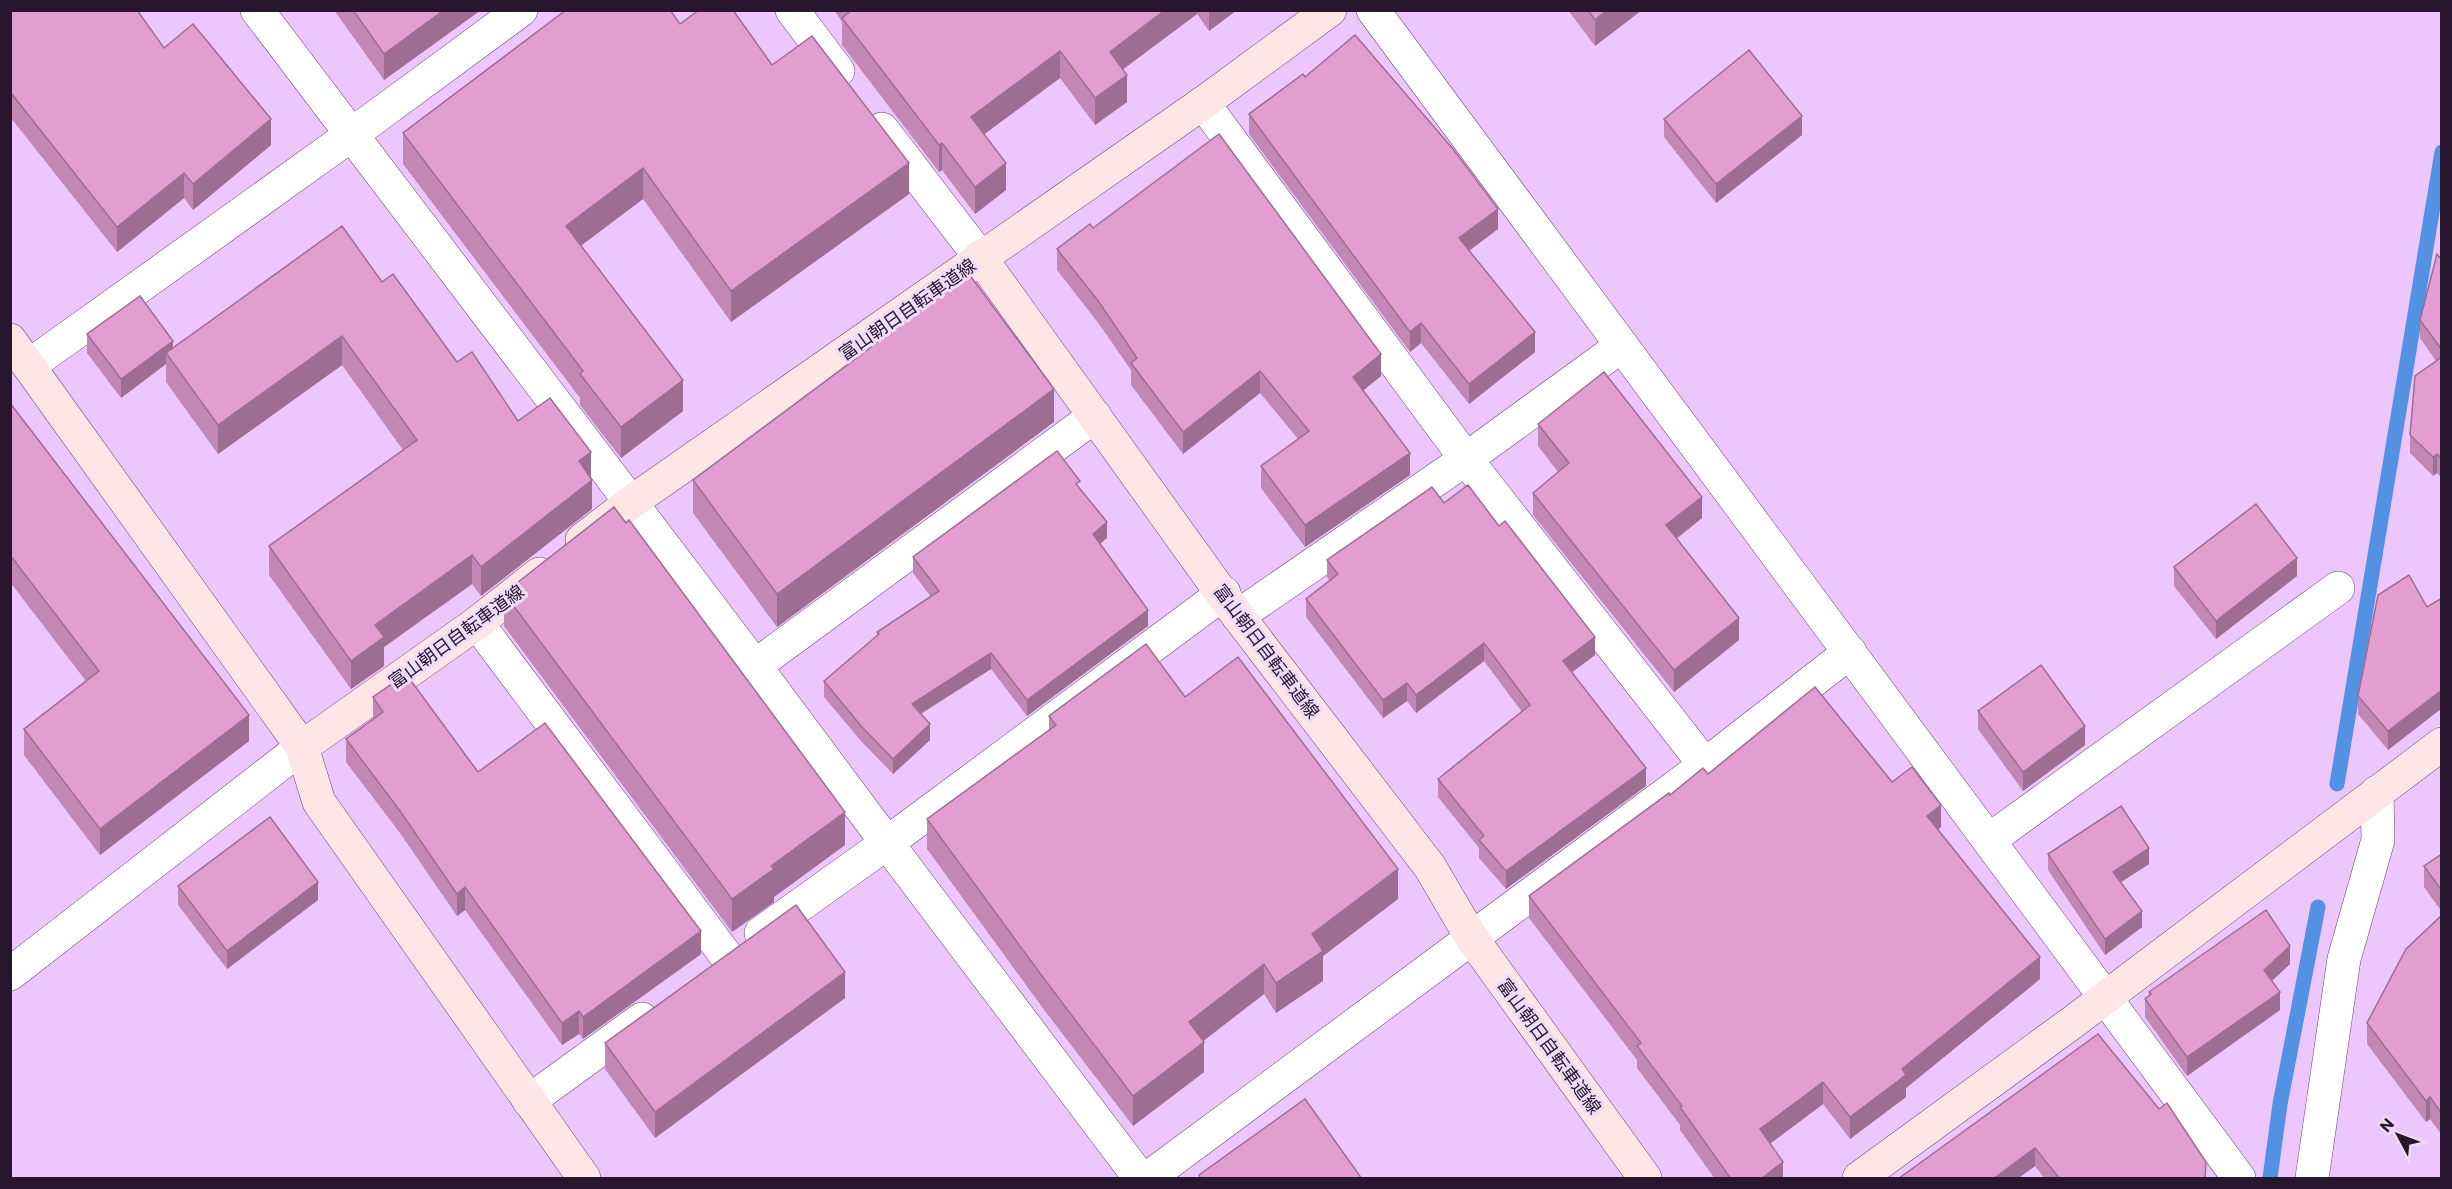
<svg xmlns="http://www.w3.org/2000/svg" width="2452" height="1189" font-family="Commissioner,'Noto Sans JP',sans-serif">
	<style>
		.lines { fill: none; stroke-linecap: round; stroke-linejoin: round }
		.stream { stroke: #5391e3; stroke-width: 15 }
		.street-casing { stroke: #6a3f7a; stroke-width: 34 }
		.secondary-casing { stroke: #6a3f7a; stroke-width: 34 }
		.street { stroke: #fff; stroke-width: 33 }
		.secondary { stroke: #fee6e7; stroke-width: 33 }
		.wall { fill: #c287b4 }
		.shaded-wall { fill: #9e6e92 }
		.building { fill: #e29dd1; stroke: #9e6e92; stroke-width: 1.5 }
		.labels { text-anchor: middle; dominant-baseline: central; stroke-width: 6; stroke-linejoin: round; paint-order: stroke }
		.street-label { font-size: 18px; fill: #28162f; stroke: #efdcf7 }
	</style>
	<rect width="100%" height="100%" fill="#edc6fd"/>
	<g class="lines">
		<g class="stream">
			<polyline points="2337,784 2442,152"/>
			<polyline points="2270,1178 2280,1104 2318,907"/>
		</g>
		<g class="street-casing">
			<g id="street">
				<polyline points="257,10 755,666 887,843 761,933"/>
				<polyline points="792,10 838,71"/>
				<polyline points="1373,10 2239,1178"/>
				<polyline points="1203,103 1466,459 1705,765"/>
				<polyline points="882,129 980,257"/>
				<polyline points="30,365 351,135 521,10"/>
				<polyline points="1238,616 1466,459 1620,347"/>
				<polyline points="477,623 727,957"/>
				<polyline points="755,666 1095,416"/>
				<polyline points="1989,840 2338,588"/>
				<polyline points="10,974 302,747"/>
				<polyline points="529,1101 642,1019"/>
				<polyline points="1140,1178 887,843 1224,593"/>
				<polyline points="1148,1178 1705,765 1850,652"/>
				<polyline points="2312,1178 2344,959 2378,840 2377,792"/>
			</g>
		</g>
		<g class="secondary-casing">
			<g id="secondary">
				<polyline points="980,257 1238,616 1430,867 1471,937 1645,1178"/>
				<polyline points="10,340 302,747 319,802 584,1178"/>
				<polyline points="582,540 630,503 1203,103 1330,10"/>
				<polyline points="302,747 477,623 539,574"/>
				<polyline points="1859,1178 2073,1022 2442,744"/>
			</g>
		</g>
		<use href="#street" class="street"/>
		<use href="#secondary" class="secondary"/>
	</g>
	<g class="wall">
		<polygon points="10,10 164,48 271,145 193,210 184,198 117,252 11,118"/>
		<polygon points="334,10 481,10 384,80"/>
		<polygon points="834,10 1237,10 1209,31 1197,14 1123,69 1127,102 1095,125 1060,78 984,134 1006,190 975,214 942,170 939,172 842,45 842,22"/>
		<polygon points="1568,10 1642,10 1595,46"/>
		<polygon points="680,24 772,65 909,194 731,322 643,199 581,245 683,411 621,458 580,405 580,398 403,164 403,133"/>
		<polygon points="1249,114 1498,229 1469,251 1535,352 1469,404 1421,343 1410,352 1249,134"/>
		<polygon points="1664,119 1802,135 1716,203 1664,137"/>
		<polygon points="1093,228 1381,376 1363,390 1410,475 1305,547 1261,488 1261,466 1298,439 1260,393 1183,454 1131,385 1131,370 1099,324 1057,270 1057,249"/>
		<polygon points="2442,260 2442,478 2437,473 2433,476 2410,453 2410,435 2436,361 2420,338 2420,320"/>
		<polygon points="382,282 457,362 518,421 591,478 592,509 481,596 472,584 384,647 384,666 351,689 269,575 269,546 403,450 342,365 218,454 166,382 166,364 121,398 87,353 87,334 173,348"/>
		<polygon points="10,403 249,741 100,855 24,755 24,729 86,681 10,582"/>
		<polygon points="1054,422 777,627 693,513 693,480"/>
		<polygon points="1538,424 1702,518 1676,539 1739,640 1674,692 1533,515 1533,493 1558,472 1538,446"/>
		<polygon points="1080,488 1107,538 1100,544 1148,626 1027,716 991,669 921,714 930,740 893,774 861,741 824,697 824,681 877,636 877,632 931,597 913,573 913,557"/>
		<polygon points="1444,503 1595,655 1572,672 1646,786 1506,889 1479,858 1479,848 1438,797 1438,779 1522,712 1484,661 1416,713 1407,701 1383,718 1306,617 1306,599 1330,581 1327,577 1327,560"/>
		<polygon points="2174,567 2297,576 2216,639 2174,586"/>
		<polygon points="504,593 845,845 774,897 774,902 732,932 504,626"/>
		<polygon points="2442,598 2442,708 2388,750 2358,714 2358,696 2427,607"/>
		<polygon points="373,697 478,772 701,954 583,1039 579,1034 562,1045 465,910 457,916 400,833 346,762 346,739 373,720"/>
		<polygon points="1185,697 1398,899 1323,956 1323,981 1276,1013 1264,994 1203,1041 1204,1072 1133,1126 1045,1011 927,849 927,819 1049,730 1049,716"/>
		<polygon points="1978,711 2085,745 2023,791 1978,729"/>
		<polygon points="1708,774 1892,782 1941,827 1938,829 2040,979 1906,1088 1906,1097 1850,1139 1823,1104 1770,1144 1783,1179 1715,1179 1680,1130 1680,1125 1637,1068 1637,1060 1529,918 1529,896 1670,795"/>
		<polygon points="2048,854 2149,864 2121,882 2142,927 2105,955 2048,870"/>
		<polygon points="2442,854 2442,912 2424,887 2424,866"/>
		<polygon points="178,886 318,900 227,969 178,905"/>
		<polygon points="2442,915 2442,1135 2430,1119 2426,1122 2367,1044 2367,1023"/>
		<polygon points="2290,964 2272,981 2280,1010 2187,1076 2145,1017 2145,999 2149,995 2149,992"/>
		<polygon points="845,998 655,1138 605,1069 605,1043"/>
		<polygon points="2098,1034 2206,1179 2045,1179 2035,1166 2017,1179 1898,1179"/>
	</g>
	<g class="shaded-wall">
		<polygon points="444,10 481,10 384,80 384,54"/>
		<polygon points="1165,10 1197,10 1197,14 1110,79 1110,52"/>
		<polygon points="1209,10 1237,10 1209,31"/>
		<polygon points="1607,10 1642,10 1595,46 1595,20"/>
		<polygon points="1060,51 1060,78 971,144 971,117"/>
		<polygon points="1127,75 1127,102 1095,125 1095,98"/>
		<polygon points="11,93 11,118 10,119 10,94"/>
		<polygon points="1802,116 1802,135 1716,203 1716,184"/>
		<polygon points="271,119 271,145 193,210 193,184"/>
		<polygon points="942,143 942,170 939,172 939,145"/>
		<polygon points="909,163 909,194 731,322 731,291"/>
		<polygon points="1006,163 1006,190 975,214 975,187"/>
		<polygon points="643,168 643,199 566,257 566,226"/>
		<polygon points="184,173 184,198 117,252 117,227"/>
		<polygon points="1498,209 1498,229 1459,258 1459,238"/>
		<polygon points="1421,323 1421,343 1410,352 1410,332"/>
		<polygon points="1535,332 1535,352 1469,404 1469,384"/>
		<polygon points="342,336 342,365 218,454 218,425"/>
		<polygon points="173,341 173,359 166,353 166,364 121,398 121,379"/>
		<polygon points="1381,354 1381,376 1353,399 1353,377"/>
		<polygon points="1260,371 1260,393 1183,454 1183,432"/>
		<polygon points="683,380 683,411 621,458 621,427"/>
		<polygon points="1054,389 1054,422 777,627 777,594"/>
		<polygon points="591,452 591,481 579,461"/>
		<polygon points="1410,453 1410,475 1305,547 1305,525"/>
		<polygon points="2437,454 2437,473 2433,476 2433,457"/>
		<polygon points="592,480 592,509 481,596 481,567"/>
		<polygon points="1702,497 1702,518 1666,547 1666,525"/>
		<polygon points="1107,522 1107,538 1093,549 1093,534"/>
		<polygon points="472,555 472,584 384,647 384,666 351,689 351,661 375,625"/>
		<polygon points="2297,558 2297,576 2216,639 2216,621"/>
		<polygon points="1148,610 1148,626 1027,716 1027,700"/>
		<polygon points="1739,618 1739,640 1674,692 1674,670"/>
		<polygon points="1595,637 1595,655 1563,679 1563,661"/>
		<polygon points="1484,643 1484,661 1416,713 1416,695"/>
		<polygon points="991,653 991,669 912,719 912,704"/>
		<polygon points="1407,683 1407,701 1383,718 1383,700"/>
		<polygon points="2442,690 2442,708 2388,750 2388,731"/>
		<polygon points="249,715 249,741 100,855 100,829"/>
		<polygon points="930,724 930,740 893,774 893,759"/>
		<polygon points="2085,726 2085,745 2023,791 2023,772"/>
		<polygon points="1646,768 1646,786 1506,889 1506,871"/>
		<polygon points="1941,805 1941,827 1927,838 1927,816"/>
		<polygon points="845,812 845,845 774,897 774,902 732,932 732,899 771,866"/>
		<polygon points="2149,848 2149,864 2113,887 2113,872"/>
		<polygon points="1398,869 1398,899 1323,956 1323,981 1276,1013 1276,983 1312,934"/>
		<polygon points="318,882 318,900 227,969 227,951"/>
		<polygon points="465,887 465,910 457,916 457,894"/>
		<polygon points="2142,911 2142,927 2105,955 2105,939"/>
		<polygon points="701,931 701,954 583,1039 583,1017"/>
		<polygon points="2290,946 2290,964 2264,988 2264,970"/>
		<polygon points="2040,957 2040,979 1906,1088 1906,1097 1850,1139 1850,1117 1902,1069"/>
		<polygon points="1264,964 1264,994 1189,1052 1189,1022"/>
		<polygon points="845,972 845,998 655,1138 655,1112"/>
		<polygon points="2280,992 2280,1010 2187,1076 2187,1057"/>
		<polygon points="579,1011 579,1034 562,1045 562,1023"/>
		<polygon points="1204,1042 1204,1072 1133,1126 1133,1096"/>
		<polygon points="1823,1082 1823,1104 1760,1151 1760,1129"/>
		<polygon points="2430,1097 2430,1119 2426,1122 2426,1101"/>
		<polygon points="2035,1148 2035,1166 2017,1179 1993,1179"/>
		<polygon points="1783,1162 1783,1179 1761,1179"/>
	</g>
	<g class="building">
		<polygon points="10,10 137,10 164,48 193,24 271,119 193,184 184,173 117,227 11,93 10,94"/>
		<polygon points="353,10 444,10 384,54"/>
		<polygon points="566,10 670,10 680,24 699,10 733,10 772,65 812,36 909,163 731,291 643,168 566,226 683,380 621,427 580,374 583,371 403,133"/>
		<polygon points="852,10 1165,10 1110,52 1127,75 1095,98 1060,51 971,117 1006,163 975,187 942,143 939,145 842,18"/>
		<polygon points="1588,10 1607,10 1595,20"/>
		<polygon points="1355,35 1453,149 1498,209 1459,238 1535,332 1469,384 1421,323 1410,332 1249,114 1303,74 1305,77"/>
		<polygon points="1749,50 1802,116 1716,184 1664,119"/>
		<polygon points="1219,134 1381,354 1353,377 1410,453 1305,525 1261,466 1309,431 1260,371 1183,432 1131,363 1137,358 1099,302 1057,249 1090,224 1093,228"/>
		<polygon points="342,226 382,282 393,274 457,362 472,352 518,421 550,398 591,452 579,461 592,480 481,567 472,555 375,625 384,637 351,661 269,546 417,440 342,336 218,425 166,353"/>
		<polygon points="2437,254 2442,260 2442,350 2420,320"/>
		<polygon points="969,274 1054,389 777,594 693,480"/>
		<polygon points="140,296 173,341 121,379 87,334"/>
		<polygon points="2442,357 2442,459 2437,454 2433,457 2410,435 2415,376"/>
		<polygon points="1604,372 1702,497 1666,525 1739,618 1674,670 1533,493 1569,463 1538,424"/>
		<polygon points="10,403 249,715 100,829 24,729 99,671 10,555"/>
		<polygon points="1057,451 1080,481 1076,484 1107,522 1093,534 1148,610 1027,700 991,653 912,704 930,724 893,759 861,726 824,681 879,634 877,632 939,591 913,557"/>
		<polygon points="1468,485 1499,526 1505,521 1595,637 1563,661 1646,768 1506,871 1479,840 1484,836 1438,779 1530,705 1484,643 1416,695 1407,683 1383,700 1306,599 1338,574 1327,560 1432,487 1444,503"/>
		<polygon points="2256,504 2297,558 2216,621 2174,567"/>
		<polygon points="614,507 626,523 629,520 845,812 771,866 774,869 732,899 504,593"/>
		<polygon points="2409,575 2427,607 2442,598 2442,690 2388,731 2358,696 2378,595"/>
		<polygon points="1146,644 1185,697 1238,657 1398,869 1312,934 1323,951 1276,983 1264,964 1189,1022 1204,1042 1133,1096 1045,980 927,819 1056,725 1049,716"/>
		<polygon points="2041,665 2085,726 2023,772 1978,711"/>
		<polygon points="406,674 478,772 545,723 701,931 583,1017 579,1011 562,1023 465,887 457,894 400,811 346,739 383,712 373,697"/>
		<polygon points="1815,687 1892,782 1912,767 1941,805 1927,816 2040,957 1902,1069 1906,1075 1850,1117 1823,1082 1760,1129 1783,1162 1761,1179 1731,1179 1680,1107 1682,1106 1637,1046 1641,1043 1529,896 1669,793 1670,795 1703,768 1708,774"/>
		<polygon points="2121,806 2149,848 2113,872 2142,911 2105,939 2048,854"/>
		<polygon points="270,817 318,882 227,951 178,886"/>
		<polygon points="2442,854 2442,891 2424,866"/>
		<polygon points="796,905 845,972 655,1112 605,1043"/>
		<polygon points="2266,910 2290,946 2264,970 2280,992 2187,1057 2145,999 2151,994 2149,992"/>
		<polygon points="2442,915 2442,1114 2430,1097 2426,1101 2367,1023 2406,949"/>
		<polygon points="2098,1034 2159,1109 2167,1103 2206,1162 2205,1179 2060,1179 2035,1148 1993,1179 1898,1179"/>
		<polygon points="1305,1099 1362,1179 1201,1179 1199,1175"/>
	</g>
	<g class="labels">
		<g class="street-label">
			<text transform="translate(907 309) rotate(-35)">富山朝日自転車道線</text>
			<text transform="translate(456 636) rotate(-36)">富山朝日自転車道線</text>
			<text transform="translate(1267 651) rotate(53)">富山朝日自転車道線</text>
			<text transform="translate(1550 1046) rotate(54)">富山朝日自転車道線</text>
		</g>
	</g>
	<rect width="2452" height="1189" fill="none" stroke="#28162f" stroke-width="24"/>
	<g transform="translate(2398 1135) rotate(311)" stroke="#efdcf7" stroke-width="4.5" paint-order="stroke">
	<path d="M0-4.5L10 22L0 15L-10 22Z" fill="#28162f"/>
	<text y="-9" font-size="16" font-weight="bold" text-anchor="middle" fill="#28162f">N</text>
	</g>
</svg>
